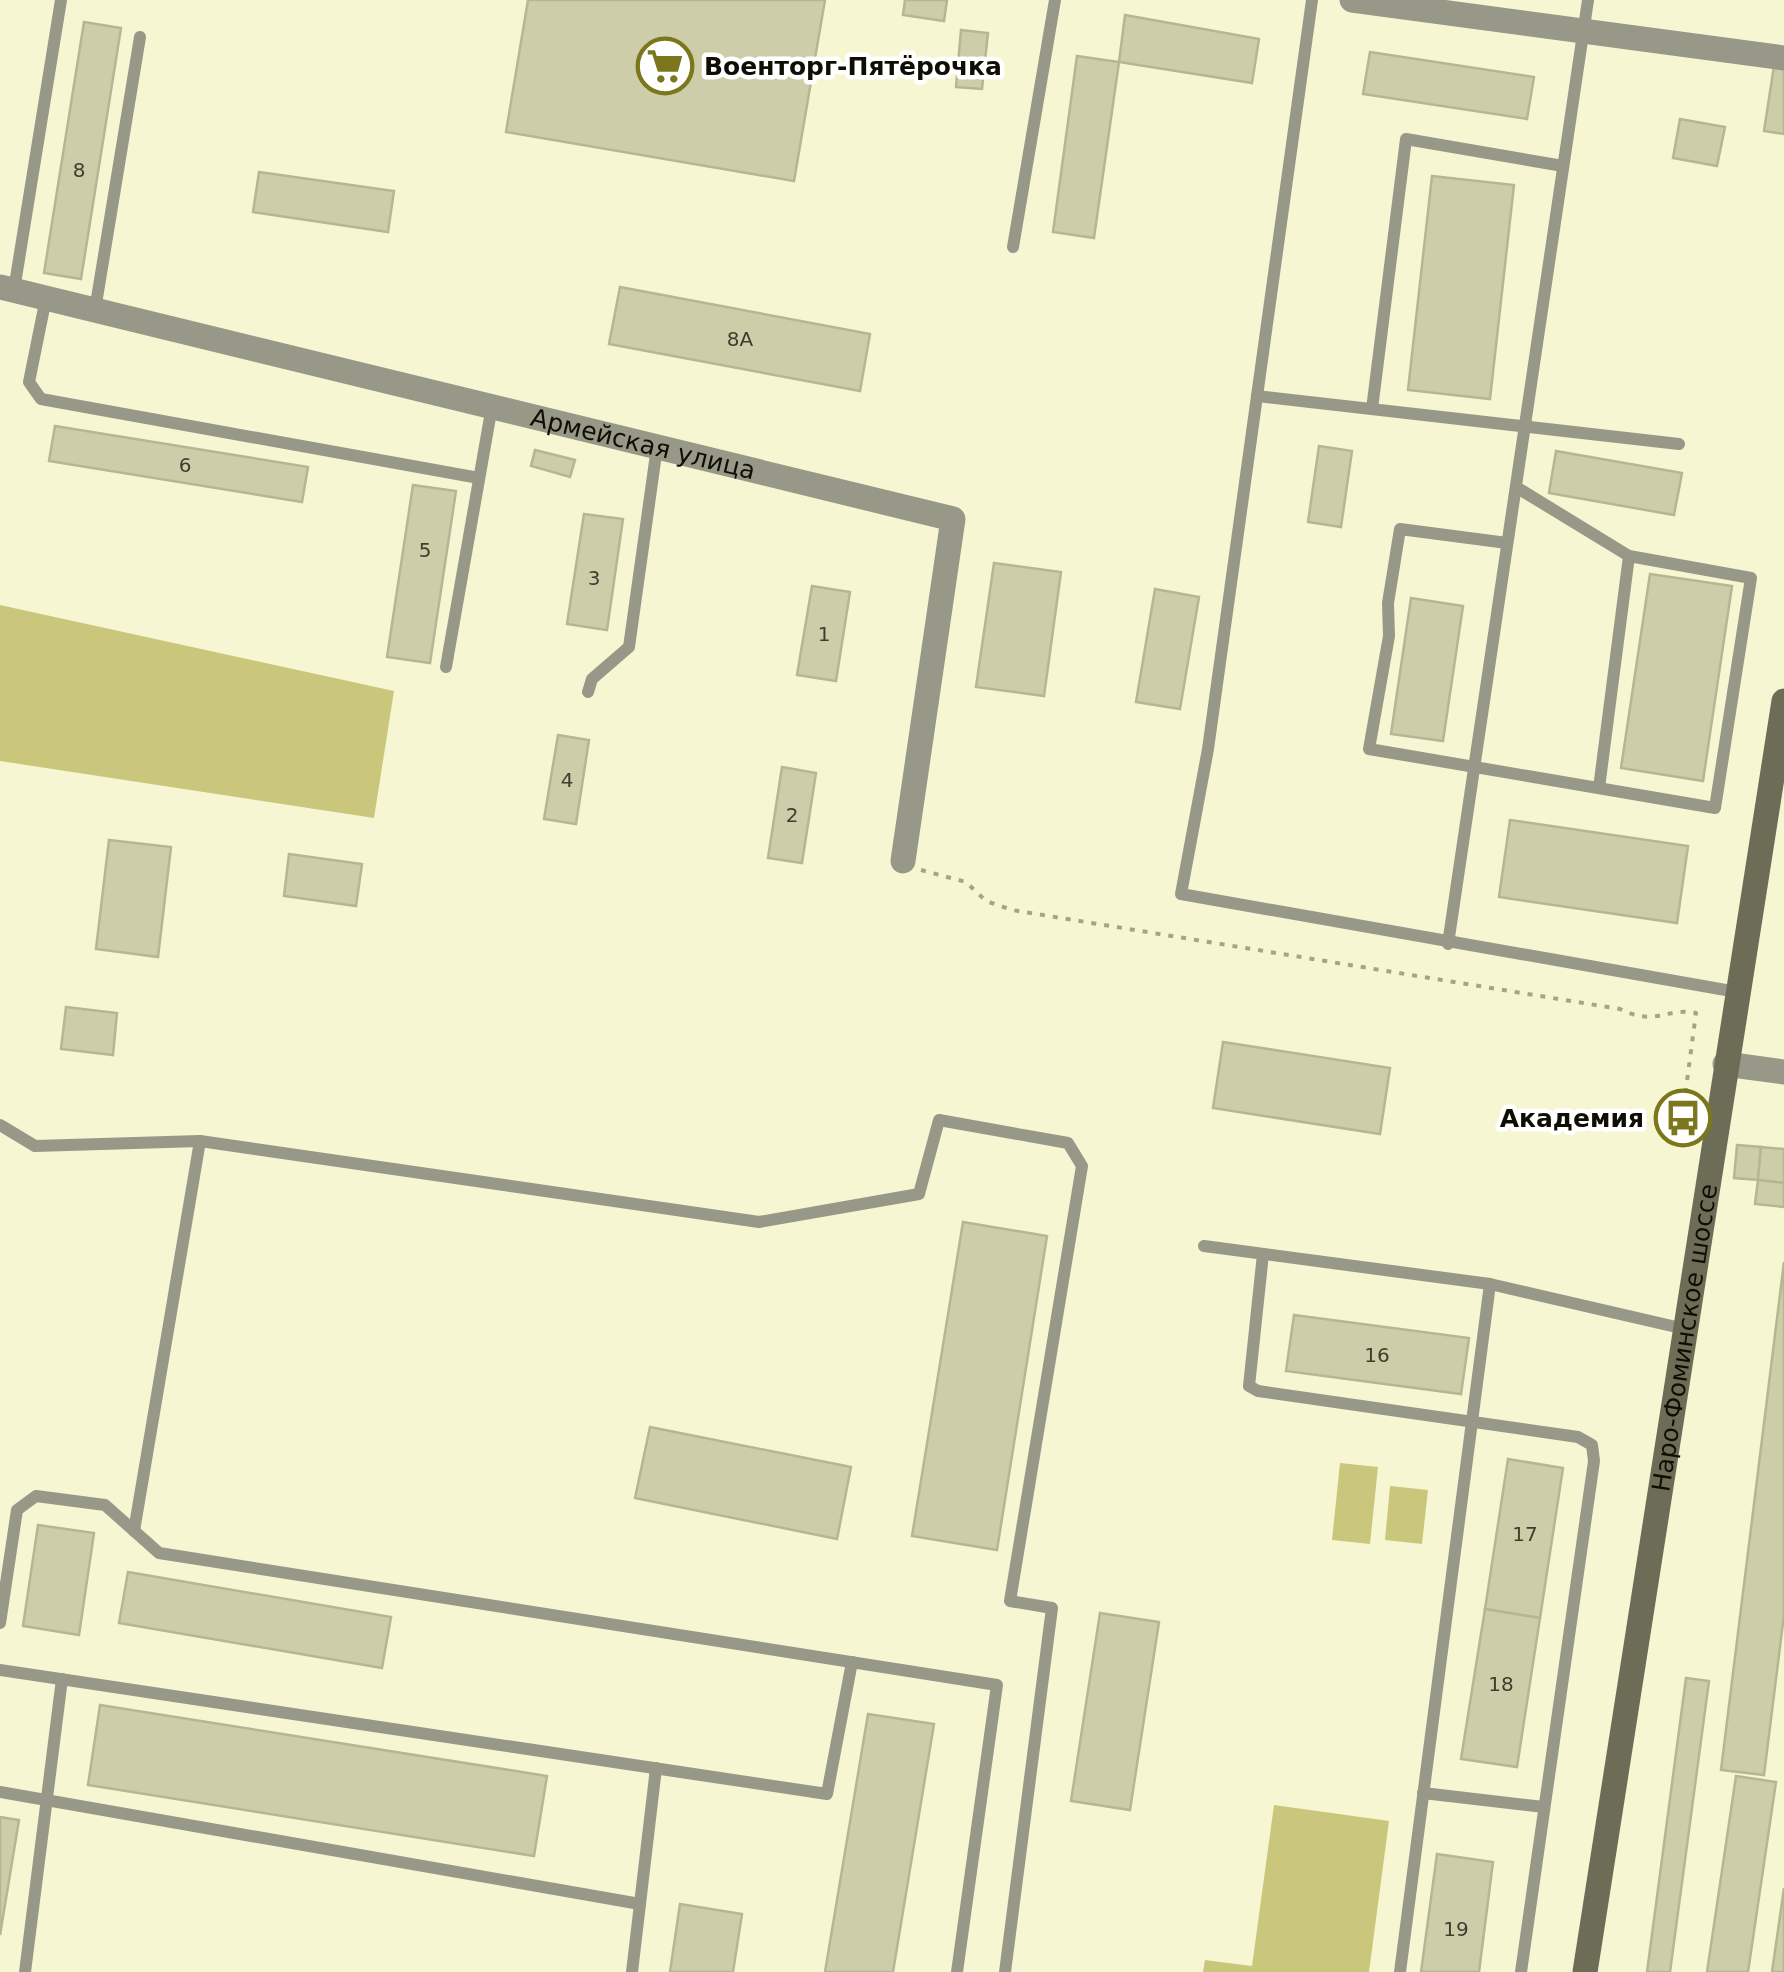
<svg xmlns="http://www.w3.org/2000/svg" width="1784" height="1972" font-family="'DejaVu Sans',sans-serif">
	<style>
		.green { fill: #cac77d }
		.building { fill: #cecdaa; stroke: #b7b694; stroke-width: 2.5 }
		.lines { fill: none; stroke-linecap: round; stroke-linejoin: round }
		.path { stroke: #a5a489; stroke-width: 4; stroke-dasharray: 5 8; stroke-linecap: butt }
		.lane { stroke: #989889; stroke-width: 12 }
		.street { stroke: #989889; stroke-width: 25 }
		.secondary { stroke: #6d6d57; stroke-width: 25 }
		.labels { text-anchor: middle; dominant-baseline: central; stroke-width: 9; stroke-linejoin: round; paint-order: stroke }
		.number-label { font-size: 20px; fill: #3f3e2e }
		.poi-label { font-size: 25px; font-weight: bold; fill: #0f0e04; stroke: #fff; text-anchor: start }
		.street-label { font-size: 25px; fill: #0f0e04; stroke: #fff }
	</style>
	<rect width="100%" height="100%" fill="#f7f6d2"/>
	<g class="green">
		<polygon points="0,605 394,691 374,818 0,761"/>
		<polygon points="1340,1463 1378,1467 1370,1544 1332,1540"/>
		<polygon points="1390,1486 1428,1490 1422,1544 1385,1540"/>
		<polygon points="1274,1805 1389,1821 1369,1972 1203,1972 1205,1960 1252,1966"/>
	</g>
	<g class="building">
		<polygon points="528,0 825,0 794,181 506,132"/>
		<polygon points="905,0 947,0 944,21 903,15"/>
		<polygon points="1125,15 1259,39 1252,83 1119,62"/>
		<polygon points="84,22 121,28 81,279 44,273"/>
		<polygon points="961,30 988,33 982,89 956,87"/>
		<polygon points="1370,52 1534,77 1527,119 1363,94"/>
		<polygon points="1077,56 1119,62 1094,238 1053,232"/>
		<polygon points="1774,66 1784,68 1784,134 1764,131"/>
		<polygon points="1680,119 1725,127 1717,166 1673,158"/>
		<polygon points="259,172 394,191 388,232 253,212"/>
		<polygon points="1432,176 1514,185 1490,399 1408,390"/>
		<polygon points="620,287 870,334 860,391 609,344"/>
		<polygon points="55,426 308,467 302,502 49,461"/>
		<polygon points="1319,446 1352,451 1341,527 1308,522"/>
		<polygon points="535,450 575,460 570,477 531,466"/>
		<polygon points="1556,451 1682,473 1674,515 1549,493"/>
		<polygon points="413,485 456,491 430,663 387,657"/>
		<polygon points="584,514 623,519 607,630 567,624"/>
		<polygon points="994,563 1061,572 1044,696 976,687"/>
		<polygon points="1650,574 1732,586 1703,781 1621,768"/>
		<polygon points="812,586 850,592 836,681 797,675"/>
		<polygon points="1155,589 1199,597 1180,709 1136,702"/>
		<polygon points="1411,598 1463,606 1443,741 1391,734"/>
		<polygon points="558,735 589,740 576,824 544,819"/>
		<polygon points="782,767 816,773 802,863 768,858"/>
		<polygon points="1510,820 1688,846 1677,923 1499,897"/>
		<polygon points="109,840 171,847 158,957 96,949"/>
		<polygon points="289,854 362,864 356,906 284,896"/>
		<polygon points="66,1007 117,1013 113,1055 61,1049"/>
		<polygon points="1223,1042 1390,1068 1380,1134 1213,1108"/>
		<polygon points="1737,1145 1761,1147 1758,1180 1734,1178"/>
		<polygon points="1761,1147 1784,1149 1784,1183 1758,1180"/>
		<polygon points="1758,1180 1784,1183 1784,1207 1755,1204"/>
		<polygon points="963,1222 1047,1236 997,1550 912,1536"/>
		<polygon points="1784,1262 1784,1615 1764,1775 1721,1770"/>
		<polygon points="1294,1315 1469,1338 1461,1394 1286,1371"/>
		<polygon points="650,1427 851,1467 837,1539 635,1498"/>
		<polygon points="1508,1459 1563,1468 1540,1618 1485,1609"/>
		<polygon points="38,1525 94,1533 79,1635 23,1626"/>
		<polygon points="128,1572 391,1617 382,1668 119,1623"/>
		<polygon points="1485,1609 1540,1618 1517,1767 1461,1759"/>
		<polygon points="1100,1613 1159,1622 1130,1810 1071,1801"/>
		<polygon points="1686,1678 1709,1681 1670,1972 1647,1972"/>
		<polygon points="100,1705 547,1776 534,1856 88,1785"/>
		<polygon points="868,1714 934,1724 893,1972 825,1972"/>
		<polygon points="1736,1776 1776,1782 1748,1972 1707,1972"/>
		<polygon points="0,1817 19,1820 0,1935"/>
		<polygon points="1437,1854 1493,1862 1479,1972 1421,1972"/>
		<polygon points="1784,1888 1784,1972 1772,1972"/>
		<polygon points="680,1904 742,1914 733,1972 670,1972"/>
	</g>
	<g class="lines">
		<path class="path" d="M921 870 966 882 986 901 1012 910 1620 1009C1655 1027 1666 1007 1696 1013L1685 1096"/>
		<g class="lane">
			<polyline points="1312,0 1208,749 1181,894 1737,992"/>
			<polyline points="1013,247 1055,0"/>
			<polyline points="14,290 61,0"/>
			<polyline points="46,298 29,382 41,399 479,478"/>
			<polyline points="95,310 140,37"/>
			<polyline points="1257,396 1679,444"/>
			<polyline points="1372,409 1406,139 1563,166"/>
			<polyline points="1507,543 1400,529 1388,603 1389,636 1369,749 1715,808 1751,578 1629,556 1516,487"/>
			<polyline points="446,667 492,406"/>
			<polyline points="588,692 592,679 629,647 657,447"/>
			<polyline points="1599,788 1629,556"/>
			<polyline points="1448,944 1588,0"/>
			<polyline points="0,1125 35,1146 200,1141 134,1531"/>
			<polyline points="200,1141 759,1222 919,1194 939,1120 1068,1143 1082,1166 1010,1601 1052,1608 1005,1972"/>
			<polyline points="1204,1246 1490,1284 1685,1329"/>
			<polyline points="1263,1254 1249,1386 1258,1391 1578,1437 1592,1445 1594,1461 1521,1972"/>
			<polyline points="0,1623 17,1510 36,1496 105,1505 159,1553 997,1685 957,1972"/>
			<polyline points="0,1670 827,1794 852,1662"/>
			<polyline points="0,1792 640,1904"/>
			<polyline points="1423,1793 1544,1807"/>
			<polyline points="25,1972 62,1679"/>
			<polyline points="632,1972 656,1768"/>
			<polyline points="1400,1972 1490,1284"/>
		</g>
		<g class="street">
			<polyline points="1352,0 1784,58"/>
			<path id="s1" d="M0 287 953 519 903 861"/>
			<polyline points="1725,1064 1784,1072"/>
		</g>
		<path class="secondary" id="s2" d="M1585 1972 1784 701"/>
	</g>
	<defs>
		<g id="supermarket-ring" transform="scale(2.875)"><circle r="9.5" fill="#fff" stroke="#7c771c" stroke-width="1.5"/><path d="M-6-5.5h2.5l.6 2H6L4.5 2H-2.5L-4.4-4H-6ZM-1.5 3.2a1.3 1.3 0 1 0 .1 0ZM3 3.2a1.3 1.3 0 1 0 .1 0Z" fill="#7c771c"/></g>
		<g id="bus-ring" transform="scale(2.875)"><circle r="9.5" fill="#fff" stroke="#7c771c" stroke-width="1.5"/><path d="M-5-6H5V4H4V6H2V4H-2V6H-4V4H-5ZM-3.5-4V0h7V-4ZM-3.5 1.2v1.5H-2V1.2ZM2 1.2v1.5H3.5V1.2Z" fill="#7c771c"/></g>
	</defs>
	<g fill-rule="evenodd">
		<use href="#supermarket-ring" x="665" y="66"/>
		<use href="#bus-ring" x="1683" y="1118"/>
	</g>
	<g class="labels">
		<g class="number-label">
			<text x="79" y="170">8</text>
			<text x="740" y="339">8А</text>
			<text x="185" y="465">6</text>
			<text x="425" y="550">5</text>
			<text x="594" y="578">3</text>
			<text x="824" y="634">1</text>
			<text x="567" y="780">4</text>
			<text x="792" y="815">2</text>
			<text x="1377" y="1355">16</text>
			<text x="1525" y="1534">17</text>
			<text x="1501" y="1684">18</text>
			<text x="1456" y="1929">19</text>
		</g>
		<g class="poi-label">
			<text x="704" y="66">Военторг-Пятёрочка</text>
			<text x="1644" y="1118" text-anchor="end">Академия</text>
		</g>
		<g class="street-label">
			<text stroke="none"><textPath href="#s1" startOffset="662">Армейская улица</textPath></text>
			<text stroke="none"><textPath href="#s2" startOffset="642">Наро-Фоминское шоссе</textPath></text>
		</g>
	</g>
</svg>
